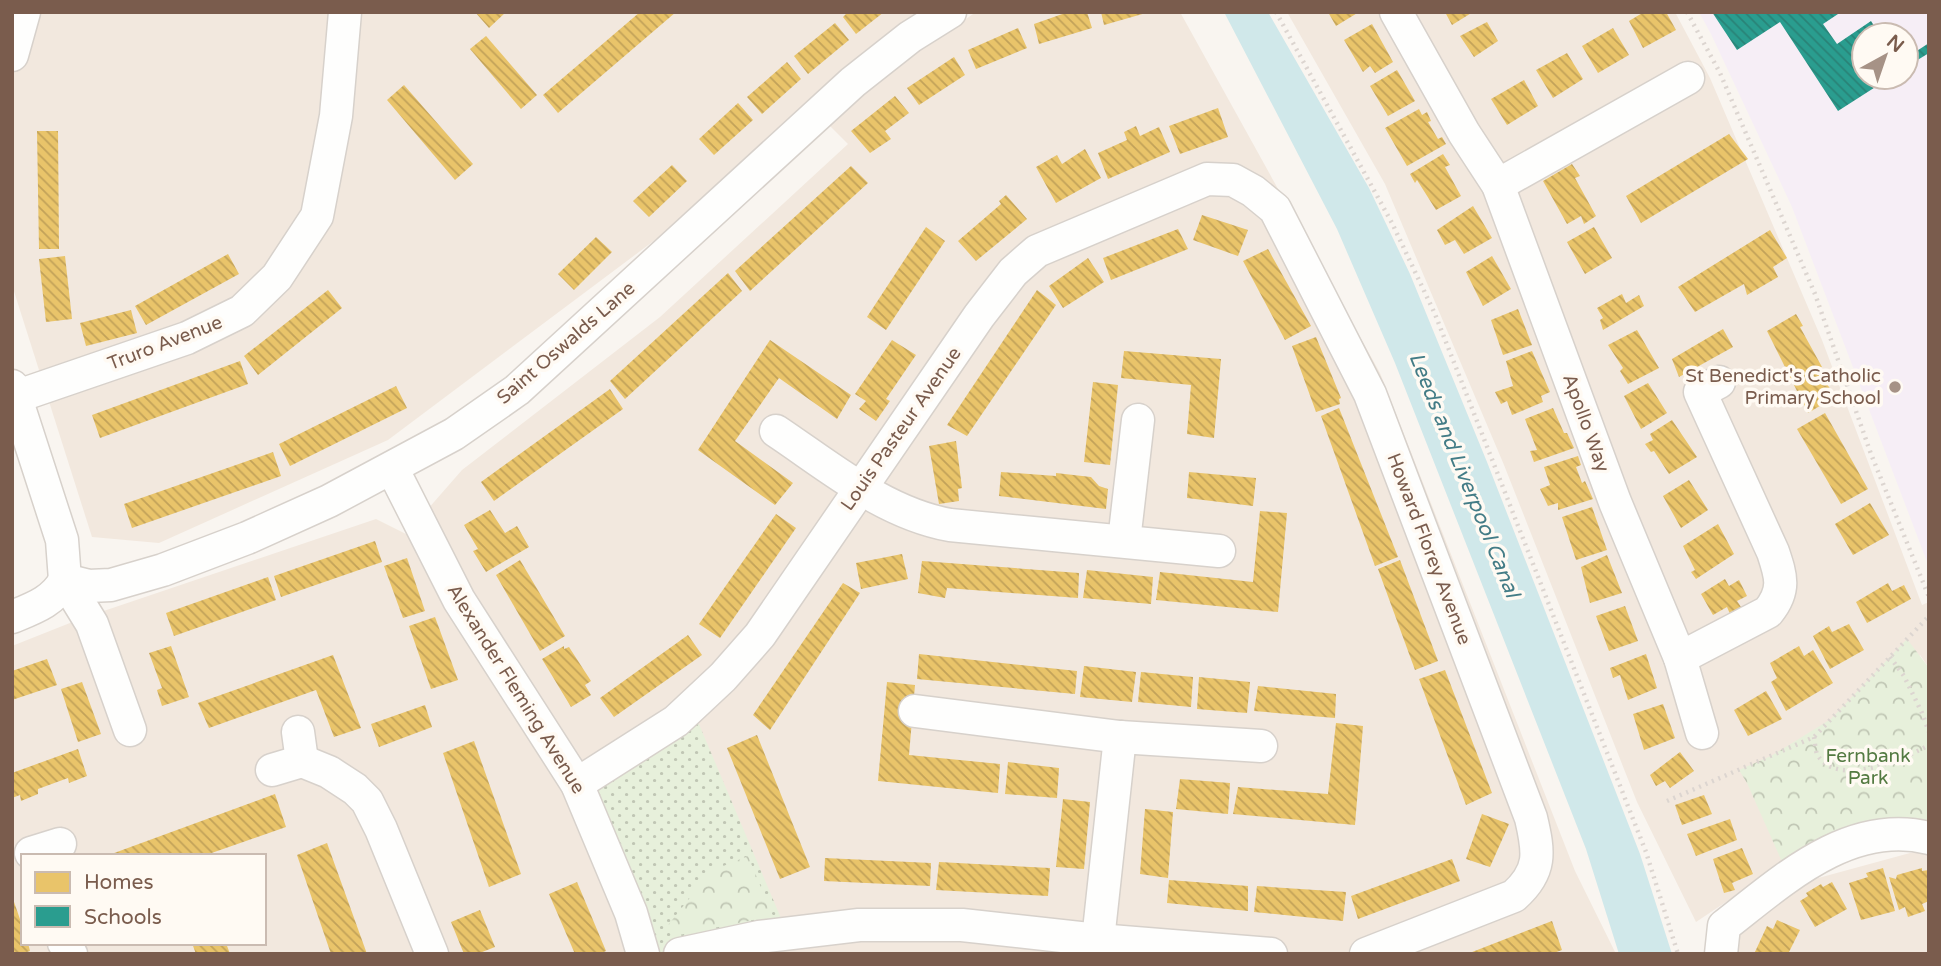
<svg xmlns="http://www.w3.org/2000/svg" width="1941" height="966" font-family="'Varela Round',sans-serif">
	<style>
		.residential { fill: #f2e8de; fill-rule: evenodd }
		.education { fill: #f6eef6; fill-rule: evenodd }
		.grass { fill: url(#grass-dots) }
		.park { fill: url(#park-crowns) }
		.water { fill: #d0e8ea }
		.homes { fill: url(#homes-back-hatch) }
		.schools { fill: url(#schools-back-hatch) }
		.lines { fill: none; stroke-linecap: round; stroke-linejoin: round }
		.minor-casing { stroke: #d7d1cb; stroke-width: 35 }
		.path { stroke: #dcd5d0; stroke-width: 4.5; stroke-dasharray: 2 5; stroke-linecap: butt }
		.minor { stroke: #fefefd; stroke-width: 32 }
		.poi-dot { fill: #a69286; stroke: #fffaf3; stroke-width: 2.5 }
		.labels { text-anchor: middle; dominant-baseline: central; stroke-width: 7; stroke-linejoin: round; paint-order: stroke }
		.street-label { font-size: 19px; fill: #7a5c4d; stroke: #fffaf3 }
		.poi-label { font-size: 19px; fill: #7a5c4d; stroke: #fffaf3; text-anchor: end }
		.park-label { font-size: 19px; fill: #537a41; stroke: #fffaf3 }
		.water-label { font-size: 21px; font-style: italic; fill: #437c86; stroke: #fffaf3 }
	</style>
	<defs>
		<pattern id="grass-dots" width="8" height="8" patternUnits="userSpaceOnUse" patternTransform="scale(1.75)"><rect width="8" height="8" fill="#e7f0db"/><path d="M2 2h.1M6 6h.1" fill="none" stroke="#c0c6b4" stroke-width="1.8" stroke-linecap="round"/></pattern>
		<pattern id="park-crowns" width="20" height="18" patternUnits="userSpaceOnUse" patternTransform="scale(1.75)"><rect width="20" height="18" fill="#e7f0db"/><path d="M2 6a3 3 0 1 1 6 0M12 15a3 3 0 1 1 6 0" fill="none" stroke="#c0c6b4"/></pattern>
		<pattern id="homes-back-hatch" width="6" height="6" patternUnits="userSpaceOnUse" patternTransform="scale(1.75)"><rect width="6" height="6" fill="#e9c46a"/><path d="M-1 5l2 2M0 0l6 6M5-1l2 2" fill="none" stroke="#c2a259"/></pattern>
		<pattern id="schools-back-hatch" width="6" height="6" patternUnits="userSpaceOnUse" patternTransform="scale(1.75)"><rect width="6" height="6" fill="#2a9d8f"/><path d="M-1 5l2 2M0 0l6 6M5-1l2 2" fill="none" stroke="#298377"/></pattern>
	</defs>
	<rect width="100%" height="100%" fill="#f9f5f0"/>
	<g class="residential">
		<polygon points="12,12 933,12 675,225 388,440 159,543 92,537 12,285"/>
		<path d="M976 12H1180L1380 373 1575 871 1616 954H660L758 933 648 954H12V646L80 619 376 519 406 534 462 470 660 317 848 144 822 118ZM23 856H264V943H23Z"/>
		<polygon points="1287,12 1675,12 1710,78 1822,340 1922,605 1929,602 1929,668 1920,655 1783,864 1696,922 1637,802 1504,465 1385,184"/>
		<polygon points="1921,850 1929,851 1929,954 1705,954 1774,890"/>
	</g>
	<path class="education" d="M1699 12H1929V567L1792 207 1711 34ZM1864 35H1906V77H1864Z"/>
	<polygon class="grass" points="693,710 786,930 758,933 660,954 648,954 585,787"/>
	<g class="park">
		<polygon points="1907,639 1929,668 1929,826 1783,864 1747,783 1739,770 1771,756 1831,719"/>
		<polygon points="748,856 773,916 674,936 665,929 711,871"/>
	</g>
	<polygon class="water" points="1224,12 1268,12 1369,188 1410,274 1487,462 1640,854 1672,954 1619,954 1586,849 1395,363 1337,229"/>
	<g class="homes">
		<polygon points="475,12 506,12 489,28"/>
		<polygon points="640,12 676,12 558,113 543,95"/>
		<polygon points="848,12 884,12 856,34 843,17"/>
		<polygon points="1068,12 1087,12 1092,28 1039,44 1034,24"/>
		<polygon points="1101,12 1146,12 1146,13 1104,25"/>
		<polygon points="1328,12 1359,12 1336,26"/>
		<polygon points="1445,12 1473,12 1452,25"/>
		<polygon points="1644,12 1666,12 1676,30 1643,48 1629,21"/>
		<polygon points="1487,22 1498,41 1474,57 1460,36"/>
		<polygon points="835,23 849,40 808,74 794,56"/>
		<polygon points="1372,24 1393,62 1375,73 1370,66 1363,72 1344,40"/>
		<polygon points="1018,28 1027,48 976,69 968,50"/>
		<polygon points="1613,28 1629,55 1598,73 1582,46"/>
		<polygon points="486,36 537,95 521,109 470,49"/>
		<polygon points="1567,53 1583,79 1553,98 1536,70"/>
		<polygon points="954,57 965,75 919,105 907,88"/>
		<polygon points="787,62 801,79 762,114 747,97"/>
		<polygon points="1397,70 1415,101 1388,116 1370,86"/>
		<polygon points="1524,80 1538,106 1507,125 1491,99"/>
		<polygon points="404,85 473,164 455,180 387,100"/>
		<polygon points="895,96 909,113 885,131 891,139 870,153 851,131"/>
		<polygon points="738,103 753,120 714,155 699,139"/>
		<polygon points="1218,108 1228,137 1180,154 1169,126"/>
		<polygon points="1419,109 1422,115 1427,112 1431,121 1428,122 1438,139 1442,137 1446,144 1407,166 1385,128"/>
		<polygon points="1136,126 1140,136 1159,127 1170,152 1108,179 1098,153 1127,140 1124,132"/>
		<polygon points="37,131 58,131 59,249 39,249"/>
		<polygon points="1729,134 1748,159 1641,223 1626,196"/>
		<polygon points="1085,149 1101,178 1056,203 1036,167 1057,155 1062,164"/>
		<polygon points="1443,154 1450,165 1445,167 1461,196 1436,210 1417,180 1415,183 1410,174"/>
		<polygon points="1572,164 1580,176 1575,178 1596,216 1584,224 1581,216 1567,224 1543,181"/>
		<polygon points="672,165 687,181 649,217 633,201"/>
		<polygon points="851,166 868,183 750,291 735,271"/>
		<polygon points="1006,195 1027,219 976,261 958,241 1001,204 999,201"/>
		<polygon points="1473,206 1492,238 1464,254 1455,240 1445,245 1437,230"/>
		<polygon points="1202,215 1248,230 1238,256 1193,240"/>
		<polygon points="926,227 945,241 886,330 867,317"/>
		<polygon points="1594,227 1612,258 1585,274 1567,242"/>
		<polygon points="1178,229 1188,249 1111,280 1103,258"/>
		<polygon points="1770,230 1787,258 1773,267 1778,277 1747,295 1744,284 1695,312 1678,287"/>
		<polygon points="596,237 612,252 574,290 558,274"/>
		<polygon points="1268,249 1311,326 1285,340 1243,261"/>
		<polygon points="228,254 239,274 146,325 135,306"/>
		<polygon points="65,256 72,319 46,322 39,259"/>
		<polygon points="1492,256 1511,289 1483,306 1466,272"/>
		<polygon points="1088,258 1104,282 1063,308 1049,286"/>
		<polygon points="728,273 742,291 625,399 610,381"/>
		<polygon points="328,290 342,308 258,375 244,356"/>
		<polygon points="1037,290 1056,305 967,436 947,425"/>
		<polygon points="1622,294 1626,303 1639,295 1644,306 1603,330 1600,320 1603,318 1597,308"/>
		<polygon points="1518,309 1532,345 1503,355 1491,320"/>
		<polygon points="131,310 137,333 86,346 80,323"/>
		<polygon points="1796,314 1803,326 1800,327 1822,367 1818,369 1835,397 1808,413 1767,331"/>
		<polygon points="1723,329 1733,347 1679,377 1672,359"/>
		<polygon points="1637,330 1659,368 1628,384 1620,371 1623,368 1608,345"/>
		<polygon points="1316,337 1341,398 1339,399 1340,404 1316,412 1292,346"/>
		<polygon points="770,340 851,395 837,419 779,378 735,441 793,483 775,505 698,450"/>
		<polygon points="892,340 916,355 886,399 890,401 876,421 859,409 866,401 855,394"/>
		<polygon points="1124,351 1221,359 1214,438 1187,434 1191,385 1121,378"/>
		<polygon points="1532,351 1550,392 1541,396 1543,402 1512,415 1507,401 1501,404 1495,392 1513,386 1506,361"/>
		<polygon points="240,361 248,384 100,438 92,415"/>
		<polygon points="1093,382 1118,385 1110,465 1084,462"/>
		<polygon points="1648,383 1667,413 1641,429 1624,396"/>
		<polygon points="396,386 407,408 290,466 279,444"/>
		<polygon points="610,389 623,409 494,501 481,482"/>
		<polygon points="1339,408 1398,557 1375,566 1321,416"/>
		<polygon points="1553,408 1564,433 1567,433 1574,448 1534,462 1530,451 1537,450 1525,419"/>
		<polygon points="1825,413 1868,489 1841,504 1797,429"/>
		<polygon points="1672,420 1697,457 1669,474 1654,451 1651,452 1645,444 1653,440 1650,434"/>
		<polygon points="956,441 962,488 958,489 959,501 939,504 929,446"/>
		<polygon points="273,452 281,476 132,528 124,504"/>
		<polygon points="1578,456 1581,465 1576,467 1582,483 1585,481 1593,499 1558,510 1558,503 1548,506 1540,489 1550,485 1544,467"/>
		<polygon points="1001,472 1056,476 1056,473 1091,477 1099,486 1108,489 1106,509 999,496"/>
		<polygon points="1189,472 1256,478 1253,506 1187,498"/>
		<polygon points="1689,480 1708,510 1681,528 1663,496"/>
		<polygon points="1870,503 1889,535 1853,555 1835,524"/>
		<polygon points="1592,507 1607,550 1576,560 1562,517"/>
		<polygon points="490,510 505,533 517,526 529,547 486,572 473,551 478,549 464,525"/>
		<polygon points="1260,511 1287,513 1278,612 1156,600 1160,572 1253,582"/>
		<polygon points="776,514 796,528 720,638 699,624"/>
		<polygon points="1718,524 1734,554 1696,579 1691,572 1695,570 1683,546"/>
		<polygon points="375,541 382,562 281,597 274,576"/>
		<polygon points="902,554 908,579 861,589 856,563"/>
		<polygon points="1607,555 1622,593 1590,603 1581,567"/>
		<polygon points="407,558 425,611 403,618 384,566"/>
		<polygon points="520,560 565,636 540,651 496,575"/>
		<polygon points="1400,560 1438,661 1415,670 1378,569"/>
		<polygon points="922,561 1079,573 1078,598 947,588 945,598 918,593"/>
		<polygon points="1087,570 1153,577 1151,604 1083,598"/>
		<polygon points="268,577 276,600 174,636 166,613"/>
		<polygon points="1725,579 1729,586 1739,580 1747,596 1737,601 1741,607 1730,614 1727,607 1713,615 1701,594"/>
		<polygon points="843,583 860,593 770,730 753,715"/>
		<polygon points="1888,583 1892,591 1904,585 1911,599 1867,623 1856,602"/>
		<polygon points="1625,606 1638,641 1609,651 1596,616"/>
		<polygon points="435,617 458,680 431,689 409,626"/>
		<polygon points="1849,624 1864,650 1830,669 1813,636 1829,626 1832,632"/>
		<polygon points="688,635 702,655 614,717 600,698"/>
		<polygon points="171,646 189,697 162,706 157,690 162,688 149,653"/>
		<polygon points="564,646 564,649 569,647 591,681 585,685 591,695 571,707 542,659"/>
		<polygon points="1799,646 1804,656 1813,650 1833,683 1786,711 1771,682 1777,678 1770,663"/>
		<polygon points="919,654 1077,671 1075,694 917,679"/>
		<polygon points="1646,654 1657,688 1628,700 1620,675 1613,678 1610,668"/>
		<polygon points="333,655 361,728 334,737 316,690 209,728 198,703"/>
		<polygon points="47,659 57,685 12,700 12,671"/>
		<polygon points="1084,666 1136,672 1132,702 1080,697"/>
		<polygon points="1445,670 1492,793 1466,805 1419,679"/>
		<polygon points="1141,672 1193,677 1191,707 1138,702"/>
		<polygon points="1199,677 1250,682 1247,713 1197,709"/>
		<polygon points="82,682 101,734 78,742 61,689"/>
		<polygon points="887,682 915,685 909,755 1000,764 998,793 878,781"/>
		<polygon points="1258,686 1336,694 1335,718 1254,711"/>
		<polygon points="1766,691 1782,719 1748,736 1734,710"/>
		<polygon points="1663,704 1675,738 1644,750 1633,714"/>
		<polygon points="425,705 432,727 379,747 371,724"/>
		<polygon points="1336,723 1363,726 1355,825 1233,814 1238,787 1328,794"/>
		<polygon points="757,735 810,867 780,879 727,748"/>
		<polygon points="474,741 521,874 489,887 443,753"/>
		<polygon points="78,749 87,776 69,783 68,778 38,789 38,794 21,801 20,795 12,798 12,773"/>
		<polygon points="1680,752 1694,771 1670,788 1665,781 1656,786 1650,775"/>
		<polygon points="1008,762 1059,768 1057,798 1005,794"/>
		<polygon points="1180,779 1230,783 1228,814 1176,809"/>
		<polygon points="275,794 286,827 203,856 106,856"/>
		<polygon points="1704,795 1712,814 1682,825 1675,805"/>
		<polygon points="1063,799 1090,802 1084,869 1056,867"/>
		<polygon points="1145,809 1173,812 1168,878 1140,874"/>
		<polygon points="1482,814 1509,824 1490,867 1466,859"/>
		<polygon points="1730,819 1737,840 1696,856 1687,834"/>
		<polygon points="327,843 367,954 331,954 297,855"/>
		<polygon points="1742,848 1753,874 1732,883 1735,890 1724,893 1713,859"/>
		<polygon points="825,858 931,863 930,886 824,881"/>
		<polygon points="1452,859 1460,881 1358,919 1351,896"/>
		<polygon points="939,862 1050,868 1048,896 936,890"/>
		<polygon points="1883,868 1895,911 1861,920 1849,883 1868,877 1866,873"/>
		<polygon points="1922,868 1922,871 1929,870 1929,901 1922,904 1925,911 1908,917 1905,907 1899,910 1889,877 1896,879 1897,875"/>
		<polygon points="1169,880 1248,886 1248,911 1167,903"/>
		<polygon points="577,882 606,951 599,954 575,954 549,894"/>
		<polygon points="1832,882 1847,909 1815,927 1800,901 1808,896 1806,893 1821,884 1823,887"/>
		<polygon points="1257,886 1346,892 1343,921 1254,912"/>
		<polygon points="12,896 23,928 23,943 28,943 30,951 21,954 12,954"/>
		<polygon points="480,910 495,947 477,954 464,954 451,922"/>
		<polygon points="1777,920 1800,930 1788,954 1754,954 1767,926 1773,929"/>
		<polygon points="1552,921 1562,950 1551,954 1467,954"/>
		<polygon points="192,943 226,943 230,954 196,954"/>
	</g>
	<g class="schools">
		<polygon points="1712,12 1841,12 1823,24 1837,44 1871,21 1880,35 1864,35 1864,77 1891,77 1838,111 1780,22 1737,50"/>
		<polygon points="1929,43 1929,53 1906,67 1906,58"/>
	</g>
	<g class="lines">
		<g class="minor-casing">
			<g id="minor">
				<polyline points="1396,12 1464,133 1498,185 1615,502 1680,658 1702,733"/>
				<polyline points="12,55 24,12"/>
				<polyline points="1498,185 1688,78"/>
				<polyline points="12,386 62,540 65,580 92,624 130,730"/>
				<polyline points="15,397 187,338 242,311 277,277 317,216 336,116 345,12"/>
				<path d="M776 431C830 467 884 513 950 525L1219 551"/>
				<polyline points="392,468 459,600 577,784 631,913 643,954"/>
				<polyline points="1124,541 1138,420"/>
				<polyline points="65,580 89,586 111,585 163,570 247,538 329,501 454,434 517,390 853,82 910,37 950,12"/>
				<path d="M12 617C34 608 54 601 65 580"/>
				<path d="M1680 658 1768 612C1786 590 1781 576 1773 552L1700 392 1719 382"/>
				<polyline points="915,711 1120,737 1261,746"/>
				<polyline points="298,732 302,761"/>
				<polyline points="272,770 302,761 329,772 355,789 367,801 381,829 432,954"/>
				<path d="M577 784 676 721 723 677 760 635 979 316 1013 272 1037 251 1207 179 1233 180 1253 191 1275 209 1370 394 1531 818C1539 852 1542 871 1514 896L1366 954"/>
				<polyline points="31,853 60,844"/>
				<polyline points="1098,940 1120,737"/>
				<polyline points="64,943 71,954"/>
				<polyline points="680,954 759,937 859,925 962,925 1098,940 1271,954"/>
				<path d="M1721 954 1724 926C1782 881 1849 818 1929 838"/>
			</g>
		</g>
		<g class="path">
			<polyline points="1276,12 1392,223 1435,314 1646,852 1678,954"/>
			<polyline points="1687,12 1720,73 1815,294 1871,454 1929,597"/>
			<polyline points="1890,657 1904,676 1922,713 1929,732"/>
			<path d="M1814 737C1815 742 1815 749 1817 754 1836 789 1904 759 1929 745"/>
			<polyline points="1667,801 1814,737 1929,616"/>
		</g>
		<use href="#minor" class="minor"/>
	</g>
	<circle class="poi-dot" cx="1895" cy="387" r="7"/>
	<g class="labels">
		<g class="street-label">
			<text transform="translate(165 343) rotate(-21)">Truro Avenue</text>
			<text transform="translate(566 343) rotate(-41)">Saint Oswalds Lane</text>
			<text transform="translate(1586 423) rotate(70)">Apollo Way</text>
			<text transform="translate(901 429) rotate(-55)">Louis Pasteur Avenue</text>
			<text transform="translate(1429 549) rotate(69)">Howard Florey Avenue</text>
			<text transform="translate(516 689) rotate(58)">Alexander Fleming Avenue</text>
		</g>
		<g class="poi-label">
			<text x="1881" y="376">St Benedict's Catholic<tspan x="1881" dy="22">Primary School</tspan></text>
		</g>
		<g class="park-label">
			<text x="1868" y="756">Fernbank<tspan x="1868" dy="22">Park</tspan></text>
		</g>
		<g class="water-label">
			<text transform="translate(1464 475) rotate(68)">Leeds and Liverpool Canal</text>
		</g>
	</g>
	<rect width="1941" height="966" fill="none" stroke="#7a5c4d" stroke-width="28"/>
	<rect x="21" y="854" width="245" height="91" fill="#fffaf3" stroke="#cabbb1" stroke-width="2"/>
	<rect x="35" y="872" width="35" height="21" fill="#e9c46a" stroke="#cabbb1" stroke-width="2"/>
	<text x="84" y="889" font-size="21" fill="#7a5c4d">Homes</text>
	<rect x="35" y="906" width="35" height="21" fill="#2a9d8f" stroke="#cabbb1" stroke-width="2"/>
	<text x="84" y="924" font-size="21" fill="#7a5c4d">Schools</text>
	<g transform="translate(1885 56) rotate(40)"><circle r="33" fill="#fffaf3" stroke="#cabbb1" stroke-width="2"/>
	<path d="M0-5L12 26L0 18L-12 26Z" fill="#a69286"/>
	<text y="-10" font-size="19" font-weight="bold" text-anchor="middle" fill="#7a5c4d">N</text>
	</g>
</svg>
